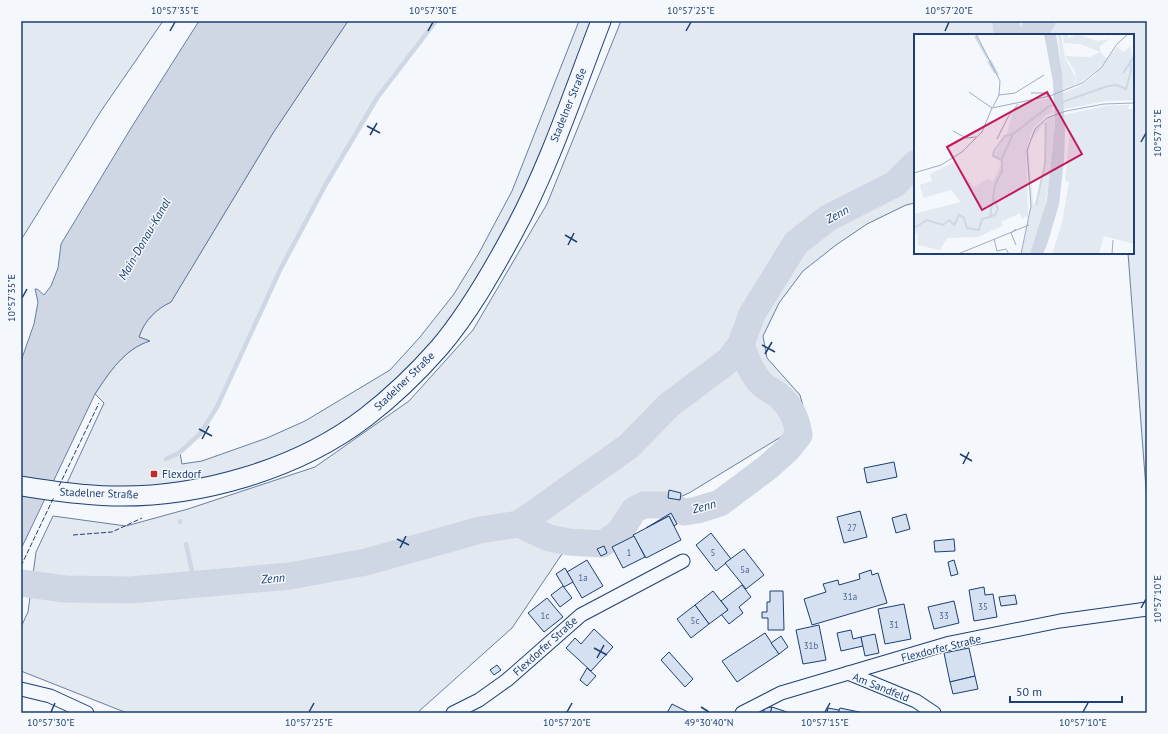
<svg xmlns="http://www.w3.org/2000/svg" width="1168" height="734" font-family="'PT Sans',sans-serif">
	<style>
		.green { fill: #e3e9f0; stroke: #687fa3 }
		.water { fill: #cfd7e4; stroke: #687fa3 }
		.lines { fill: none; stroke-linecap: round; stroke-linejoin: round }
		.stream { stroke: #cfd7e4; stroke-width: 4.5 }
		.river { stroke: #cfd7e4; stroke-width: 27 }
		.building { fill: #d5e0f0; stroke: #1d3f73 }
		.minor-casing { stroke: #1d3f73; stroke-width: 15 }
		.secondary-casing { stroke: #1d3f73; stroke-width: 21 }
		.minor { stroke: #f4f7fb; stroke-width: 13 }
		.secondary { stroke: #f4f7fb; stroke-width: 19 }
		.fence { stroke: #1d3f73; stroke-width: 1; stroke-dasharray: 5 2; stroke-linecap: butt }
		.ticks { fill: none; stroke: #1d3f73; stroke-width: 1.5 }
		.poi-dot { fill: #c62828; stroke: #f4f7fb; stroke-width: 1.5 }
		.labels { text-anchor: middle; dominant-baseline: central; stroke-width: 3; stroke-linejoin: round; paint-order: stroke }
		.number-label { font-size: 9px; fill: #4b6792 }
		.street-label { font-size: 11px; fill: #1d3f73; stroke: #f4f7fb }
		.poi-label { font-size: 11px; fill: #1d3f73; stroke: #f4f7fb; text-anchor: start }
		.water-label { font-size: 12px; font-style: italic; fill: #1d3f73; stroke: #f4f7fb }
		.inset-river { fill: none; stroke: #cfd7e4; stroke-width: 2 }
		.inset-road { fill: none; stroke: #9eadc5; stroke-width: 1 }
		.view { fill: #c2185b; fill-opacity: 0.15; stroke: #c2185b; stroke-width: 2 }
		.inset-edge { fill: none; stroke: #1d3f73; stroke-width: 2 }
		.neatline { fill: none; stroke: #1d3f73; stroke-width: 1.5 }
		.ticks-label { font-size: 10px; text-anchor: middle; fill: #1d3f73 }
	</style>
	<rect width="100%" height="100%" fill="#f4f7fb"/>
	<g class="green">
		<polygon points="21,21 163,21 101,111 21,240"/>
		<path d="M348 21H436L377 98 326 184 280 270 217 407 200 434 180 453 182 464 202 461 267 438 305 421 390 370 420 337 454 294 479 253 512 191 579 21H601L514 231 396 392 288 461 148 495 67 483 104 403 95 394C108 374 125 348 150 341L139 337C144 321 156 309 171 302L273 133Z"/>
		<polygon points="621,21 1147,21 1147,502 1128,253 1133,253 1133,35 915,35 915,203 906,205 867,224 836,245 803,271 779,303 763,336 767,358 800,395 807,421 689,493 566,548 512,628 417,713 127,713 21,671 21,627 28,612 36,552 53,516 126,526 188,509 315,467 409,401 473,330 547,204"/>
	</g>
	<path class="water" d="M199 21H348L273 133 171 302C156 309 144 321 139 337L150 341C125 348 108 374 95 394L21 549V361L34 324 38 302 35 289H37L44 295 51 286 58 268 61 244 131 128Z"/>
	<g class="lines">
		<g class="stream">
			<polyline points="166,459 179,453 200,434 217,407 280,270 326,184 377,98 436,21"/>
			<polyline points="180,521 180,522"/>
			<polyline points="186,544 195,585"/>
		</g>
		<g class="river">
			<polyline points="1006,21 1007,35"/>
			<polyline points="1031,35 1042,21"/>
			<path d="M519 524 549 538 569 542 602 544 619 533 634 510 644 505H667L684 512 697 510 720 503 768 467 787 450 799 435C797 420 790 405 778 395 773 391 767 389 763 385 751 374 746 358 741 344"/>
			<polyline points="21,583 65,589 130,590 290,576 366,562 480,530 519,524 629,446 669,405 729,360 741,344 752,314 796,243 828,218 895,184 915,164"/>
		</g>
	</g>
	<g class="building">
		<polygon points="894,462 897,477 867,483 864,468"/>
		<polygon points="669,490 681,493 680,500 668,498"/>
		<polygon points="860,511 867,537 844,543 837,517"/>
		<polygon points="671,513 677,524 674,526 669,516 646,528"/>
		<polygon points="906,514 910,529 896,533 892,518"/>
		<polygon points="669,516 681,540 646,558 633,535"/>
		<polygon points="711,533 731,559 716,571 696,545"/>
		<polygon points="634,536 645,557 623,568 612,547"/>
		<polygon points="954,539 955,551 935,552 934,541"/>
		<polygon points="604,546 607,553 601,556 597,549"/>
		<polygon points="744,549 764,575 746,589 725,563"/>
		<polygon points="587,560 603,586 582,598 567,572"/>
		<polygon points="954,560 958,574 951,576 948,562"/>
		<polygon points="565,568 573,582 564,587 556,574"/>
		<polygon points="871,570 872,575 878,573 887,603 812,625 804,599 826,592 823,584 838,580 839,585 860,579 859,574"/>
		<polygon points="742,585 751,597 739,607 743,613 729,624 721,614 728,610 721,601"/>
		<polygon points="563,586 572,598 560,607 551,595"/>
		<polygon points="984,587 985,595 993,594 997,617 974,621 969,590"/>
		<polygon points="713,591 728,610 709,624 695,605"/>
		<polygon points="770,591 783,591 784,630 768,630 768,618 762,618 762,612 767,612 767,602 770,602"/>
		<polygon points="1015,595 1017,604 1001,606 999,597"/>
		<polygon points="547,598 563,617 544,632 528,613"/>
		<polygon points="954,601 959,623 934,629 928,607"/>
		<polygon points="904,604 911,639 885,644 878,609"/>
		<polygon points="695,605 709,624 691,638 677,619"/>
		<polygon points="819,625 826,660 803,664 796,630"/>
		<polygon points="594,629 613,647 591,671 566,648 575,638 581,644"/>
		<polygon points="851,630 853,639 861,637 863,646 841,651 837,633"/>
		<polygon points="765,633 779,654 737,682 722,661"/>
		<polygon points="875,634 879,653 865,656 861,637"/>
		<polygon points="781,636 788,647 779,654 771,643"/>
		<polygon points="969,648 975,676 950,682 944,653"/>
		<polygon points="669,652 693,679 685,687 661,660"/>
		<polygon points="497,665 501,670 494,675 490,670"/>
		<polygon points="587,668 596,676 587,686 580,680"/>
		<polygon points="975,676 978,689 953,694 950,682"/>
		<polygon points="672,704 690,713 667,713"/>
		<polygon points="772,707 790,713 770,713"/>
		<polygon points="772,707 770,713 763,713 765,708"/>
		<polygon points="828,708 839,710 838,713 827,713"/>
		<polygon points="840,708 864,713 838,713"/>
	</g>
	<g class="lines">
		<g class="minor-casing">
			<g id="minor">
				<polyline points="848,673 916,701 934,713"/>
				<polyline points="21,689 50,696 87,713"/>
				<polyline points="453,713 479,700 507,680 581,615 683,561"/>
				<polyline points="742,713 781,693 950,643 1060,621 1147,609"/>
			</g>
		</g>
		<g class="secondary-casing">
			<path id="secondary" d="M21 486C51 491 81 495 112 496 198 498 297 470 366 417 392 397 417 373 439 348 468 314 492 272 513 233 549 167 574 91 601 21"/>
		</g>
		<use href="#minor" class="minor"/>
		<use href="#secondary" class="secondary"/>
		<g class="fence">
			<polyline points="59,486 99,403"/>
			<polyline points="73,535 112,532 142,518"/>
			<polyline points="21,566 54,497"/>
		</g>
	</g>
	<path class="ticks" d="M170 31 175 22M428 31 433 22M686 31 691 22M945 31 949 22M367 126 380 133M370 135 377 123M1141 142 1146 133M565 235 577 242M568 245 574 233M22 298 27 289M762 345 775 352M765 354 772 342M199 429 212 436M202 439 209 426M960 454 972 461M963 464 969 452M397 539 409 545M400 548 406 536M1141 608 1146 599M594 648 607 655M597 658 604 645M701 707 709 712M51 712 55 703M309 712 314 703M567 712 572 703M825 712 830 703M1083 712 1088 703"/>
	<rect class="poi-dot" x="150" y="470" width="8" height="8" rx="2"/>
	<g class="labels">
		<g class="number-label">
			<text x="852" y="527">27</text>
			<text x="629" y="552">1</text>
			<text x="713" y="552">5</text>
			<text x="745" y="569">5a</text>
			<text x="583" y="577">1a</text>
			<text x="850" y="596">31a</text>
			<text x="983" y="606">35</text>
			<text x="545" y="615">1c</text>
			<text x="944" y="615">33</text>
			<text x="695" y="620">5c</text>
			<text x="894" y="624">31</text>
			<text x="811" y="645">31b</text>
		</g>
		<g class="street-label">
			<text transform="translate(568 105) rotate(-68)">Stadelner Straße</text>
			<text transform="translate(404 381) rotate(-44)">Stadelner Straße</text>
			<text transform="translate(99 493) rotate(2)">Stadelner Straße</text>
			<text transform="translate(545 646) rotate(-42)">Flexdorfer Straße</text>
			<text transform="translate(941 648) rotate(-14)">Flexdorfer Straße</text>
			<text transform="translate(881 687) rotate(22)">Am Sandfeld</text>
		</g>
		<g class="poi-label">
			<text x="162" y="474">Flexdorf</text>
		</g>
		<g class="water-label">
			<text transform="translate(837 214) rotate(-29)">Zenn</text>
			<text transform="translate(144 239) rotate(-60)">Main-Donau-Kanal</text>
			<text transform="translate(704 506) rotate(-15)">Zenn</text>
			<text transform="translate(273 578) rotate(-5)">Zenn</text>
		</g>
	</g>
	<g transform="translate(914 34)">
		<rect width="220" height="220" fill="#f4f7fb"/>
		<path d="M144 0H147L151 24 161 43V51L149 56ZM149 0H154V5L162 0 183 7 196 5 186 12V18L193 25 183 36 162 51 161 37 151 22 176 23 186 18 166 10 150 9ZM216 12 220 28 219 66 192 67 150 75 149 59 164 53 181 41 203 13 210 18ZM136 64 139 79 132 81 119 95 112 115 114 184 111 182 108 186 106 179 87 188 88 192 64 203 33 204 26 216 4 211 3 200 0 199V180L47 168 37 156 9 164 6 151 18 147 16 140 40 128 60 153 73 145 79 147 87 131 85 126 79 123 93 100 99 76 107 70ZM215 71 214 75H220V210L190 202 185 220H138L148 189 155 148 151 146 156 96 150 87 149 81 191 72ZM139 81 141 91 136 145 128 188 116 220H107L117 172 113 116 121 95ZM130 89 131 130 124 167 122 171 119 170 115 117 117 107Z" fill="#e3e9f0" fill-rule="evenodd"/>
		<path d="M130 0H142L148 40 151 97 150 127 145 170 134 208 129 220H116L133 166 141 91 139 48Z" fill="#cfd7e4"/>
		<path class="inset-river" d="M61 2 74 25M76 26 84 41M74 27 81 39M209 39 220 23M88 126 79 122 80 117 91 102 99 100M122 171 131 130 132 89M75 183 81 181 84 175 79 163M0 194 13 186 29 191 35 186 40 191 45 181 50 184 53 194 65 196 68 185 76 183 81 151 88 137V124L99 100 134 73 194 52 203 51 212 55 217 37 216 26"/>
		<path class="inset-road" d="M62 0 86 47 85 61 79 73M55 58 78 74M117 59H131L134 62M85 61 101 59 130 41M39 97 52 104 62 103M83 105 94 83 104 70M0 139 27 131 48 118 68 98 78 74 136 62 168 49 187 34 203 10 214 0M102 195 97 199 102 211M80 205 83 217 92 215 95 220M44 220 115 191M107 220 117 172 113 116 121 95 133 84 152 77 190 70 220 69M198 220 199 206"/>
		<path class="view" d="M133 58 168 120 68 176 33 113Z"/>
		<rect width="220" height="220" class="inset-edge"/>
	</g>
	<rect width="1168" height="734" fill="none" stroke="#f4f7fb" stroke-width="44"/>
	<path d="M1010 696v6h112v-6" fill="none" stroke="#1d3f73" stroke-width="2"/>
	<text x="1016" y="696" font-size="12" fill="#1d3f73" stroke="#f4f7fb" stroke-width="3" paint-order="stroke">50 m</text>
	<rect x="22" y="22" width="1124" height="690" class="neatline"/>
	<g class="ticks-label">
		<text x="175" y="14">10°57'35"E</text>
		<text x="433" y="14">10°57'30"E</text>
		<text x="691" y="14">10°57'25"E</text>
		<text x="949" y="14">10°57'20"E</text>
		<text transform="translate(1157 133) rotate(-90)" y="4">10°57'15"E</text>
		<text transform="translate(11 298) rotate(-90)" y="4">10°57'35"E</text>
		<text transform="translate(1157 599) rotate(-90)" y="4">10°57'10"E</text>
		<text x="51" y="726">10°57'30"E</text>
		<text x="309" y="726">10°57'25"E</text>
		<text x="567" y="726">10°57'20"E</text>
		<text x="709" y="726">49°30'40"N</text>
		<text x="825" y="726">10°57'15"E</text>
		<text x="1083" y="726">10°57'10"E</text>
	</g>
</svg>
